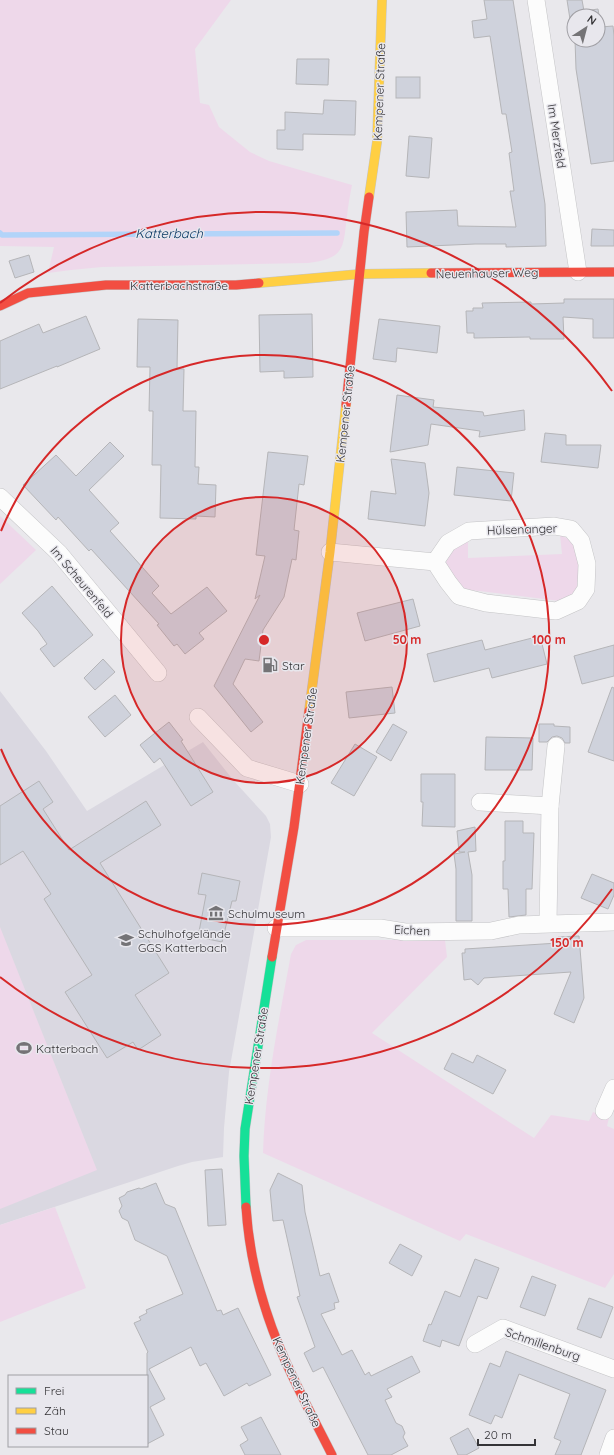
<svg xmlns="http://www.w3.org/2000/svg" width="614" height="1455" font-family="Quicksand,sans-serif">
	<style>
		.built { fill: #dad8e1 }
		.green { fill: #eed8ea }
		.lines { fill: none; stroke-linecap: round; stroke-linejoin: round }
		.stream { stroke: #b2d4f9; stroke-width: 5.5 }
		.building { fill: #cfd2dc; stroke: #b5b5b8 }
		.street-casing { stroke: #c4c4c6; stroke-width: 18 }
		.fast-casing { stroke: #c4c4c6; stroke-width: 10 }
		.slow-casing { stroke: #c4c4c6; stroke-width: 10 }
		.jam-casing { stroke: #c4c4c6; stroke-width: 10 }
		.street { stroke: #fcfcfc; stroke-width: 17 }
		.fast { stroke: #16e098; stroke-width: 9 }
		.slow { stroke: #ffcf43; stroke-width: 9 }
		.jam { stroke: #f24e42; stroke-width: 9 }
		.ring { fill: none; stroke: #d62828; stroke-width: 2 }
		.labels { text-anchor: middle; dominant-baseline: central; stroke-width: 3; stroke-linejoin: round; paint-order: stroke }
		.street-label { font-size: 12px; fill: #353437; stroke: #e8e7ed }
		.poi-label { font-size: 12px; fill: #353437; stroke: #e8e7ed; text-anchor: start }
		.water-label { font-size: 13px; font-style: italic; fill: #00335f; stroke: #e8e7ed }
		.centre { fill: #d62828; stroke: #e8e7ed; stroke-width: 2 }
		.ring-label { font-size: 12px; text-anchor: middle; font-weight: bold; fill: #d62828; stroke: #e8e7ed; stroke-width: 3; stroke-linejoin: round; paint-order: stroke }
	</style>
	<rect width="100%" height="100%" fill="#e9e8ec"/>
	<polygon class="built" points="0,691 46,751 87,811 203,742 234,781 266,816 270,824 271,837 229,1072 224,1128 223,1157 192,1162 178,1166 0,1225"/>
	<g class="green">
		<path d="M0 0H231L195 49 200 103 209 105 219 127 250 152 269 161 352 185C350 195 348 206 347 216 343 249 345 258 308 263L102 267 71 270 48 273 54 247 0 246Z"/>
		<polygon points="0,516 36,550 0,584"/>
		<polygon points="560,535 571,540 578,551 580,581 575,593 560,601 463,589 445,566 450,550 468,540 468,558 562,554"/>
		<polygon points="0,927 97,1170 0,1209"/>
		<path d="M306 940H445L447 957 372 1033 534 1138 551 1115 589 1121 593 1112 609 1118 607 1126 614 1129V1274L605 1288 466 1234 460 1241 263 1153C265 1086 279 1020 291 954L296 945Z"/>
		<polygon points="55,1207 86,1288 0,1322 0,1225"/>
	</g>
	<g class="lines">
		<polyline class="stream" points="0,233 2,235 337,233"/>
	</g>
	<g class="building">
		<polygon points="484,0 513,0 545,204 546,246 506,247 506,244 475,244 407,247 406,212 457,210 458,226 516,227 510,191 514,191 509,153 512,152 506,114 502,114 490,36 474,38 473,30 472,21 487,19"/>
		<polygon points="567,0 582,0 584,11 598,9 601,27 613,26 614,36 614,161 591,164 576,69 575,40 598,40 598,16 574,16 574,31 572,32"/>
		<polygon points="297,59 329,59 328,85 296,84"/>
		<rect x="396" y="77" width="24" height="21"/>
		<polygon points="324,100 356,101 355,135 303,134 303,150 277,149 277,130 285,130 285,112 323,114"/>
		<polygon points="409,136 432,138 429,178 406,176"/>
		<polygon points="592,229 614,230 614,246 591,246"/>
		<polygon points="29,255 34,272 15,278 9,261"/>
		<polygon points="564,299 614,299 614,338 593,338 593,319 563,317 564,339 530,339 530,337 474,338 474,333 467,333 466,311 473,311 473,308 483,308 482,303 531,302 531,304 564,303"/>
		<polygon points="312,314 313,377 284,378 284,371 260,372 259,315"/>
		<polygon points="86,316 100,349 57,367 57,366 0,389 0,341 39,324 43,333"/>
		<polygon points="138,319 178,320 177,369 184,369 183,411 196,411 195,467 199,467 198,484 216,485 215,517 196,516 196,519 160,518 161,465 152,465 153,411 149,411 150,367 137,367"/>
		<polygon points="379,319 440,326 437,353 397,348 396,362 373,359"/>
		<polygon points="397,395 434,400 433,407 483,412 484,416 524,410 525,430 479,437 480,431 431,424 428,445 390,452"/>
		<polygon points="545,433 566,435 566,445 601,445 598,468 541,462"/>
		<polygon points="110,442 124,456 89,490 119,523 110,531 159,586 152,593 171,614 207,587 227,611 199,633 204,639 185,654 177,644 174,646 157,625 159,624 91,549 89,551 58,517 56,520 23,485 56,455 76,476"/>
		<polygon points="268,452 308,456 304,485 299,484 294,530 299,531 296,560 292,559 284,597 263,630 259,661 245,659 233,684 263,722 251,732 214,686 260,595 255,599 265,556 256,555"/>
		<polygon points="391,459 425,463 429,493 425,526 368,519 371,491 396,494"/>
		<polygon points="457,467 514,473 511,501 454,495"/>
		<polygon points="52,586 93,635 54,667 40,649 47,644 38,631 22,613"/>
		<polygon points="413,599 420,626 365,641 357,613"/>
		<polygon points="540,636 547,664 492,678 489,668 434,682 427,654 482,640 485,650"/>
		<polygon points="614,645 614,676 582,684 574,656"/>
		<polygon points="103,659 115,672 95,690 84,678"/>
		<polygon points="392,687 395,713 349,718 346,692"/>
		<polygon points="612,687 614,688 614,761 588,752"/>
		<polygon points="115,695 131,715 105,737 88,717"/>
		<polygon points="169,722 183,740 181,741 213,792 191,806 160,758 154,763 140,745"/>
		<polygon points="393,724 407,732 391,761 376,752"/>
		<polygon points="539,724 554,724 554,726 570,727 570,743 565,743 562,738 557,736 552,737 547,742 539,742"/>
		<polygon points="486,737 533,738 532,770 485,770"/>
		<polygon points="355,744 377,757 354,796 331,783"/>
		<polygon points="421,774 455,774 455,827 422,826 423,802 421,802"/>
		<polygon points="39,781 53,802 43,809 69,850 146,801 161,825 100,863 169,973 135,995 161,1035 138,1050 133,1042 107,1058 65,992 92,975 44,899 51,894 23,851 0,865 0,806"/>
		<polygon points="505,821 523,821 523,833 534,833 532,889 526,889 526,915 509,917 508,889 503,889 503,861 505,861"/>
		<polygon points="475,827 476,851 468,852 472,875 472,921 456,921 456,869 454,854 465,852 459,852 457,831"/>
		<polygon points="202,873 240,881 236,901 232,901 222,942 198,937 206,895 198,894"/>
		<polygon points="592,874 614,883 614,895 608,909 581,898"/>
		<polygon points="579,936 584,998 574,1023 554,1014 571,972 484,978 478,985 471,979 464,980 462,953 465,953 465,949 558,943 558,937"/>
		<polygon points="452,1053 473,1063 477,1055 506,1070 493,1094 444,1069"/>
		<polygon points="222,1169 226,1225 208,1226 205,1170"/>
		<polygon points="278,1173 302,1185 305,1212 320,1276 329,1273 339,1302 334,1303 335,1309 321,1314 342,1355 352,1350 365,1375 369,1372 371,1376 412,1356 420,1372 387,1389 392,1397 385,1400 396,1423 402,1426 405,1433 403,1437 408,1446 391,1455 368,1455 323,1367 313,1372 304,1353 315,1347 297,1297 300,1296 283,1220 273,1221 270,1190"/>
		<polygon points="156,1183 165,1204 175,1208 217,1311 221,1310 223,1315 238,1308 271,1375 249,1386 247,1383 224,1396 206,1363 200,1366 191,1347 149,1369 165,1399 150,1407 164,1435 147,1444 147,1353 148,1352 134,1323 141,1320 139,1317 147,1313 146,1310 183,1294 167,1256 135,1240 128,1221 122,1218 119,1211 122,1206 119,1198 125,1195 127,1192 139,1188 141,1189"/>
		<polygon points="400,1244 422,1256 412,1276 389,1263"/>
		<polygon points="475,1259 499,1268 487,1299 478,1296 459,1346 442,1340 440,1347 423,1341 429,1324 431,1325 445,1291 460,1297"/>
		<polygon points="532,1276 556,1285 545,1316 520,1307"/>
		<polygon points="589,1298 613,1307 601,1338 577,1329"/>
		<polygon points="506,1351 606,1390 581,1455 555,1455 561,1441 554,1438 570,1394 519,1374 502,1418 495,1415 491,1424 469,1415 490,1363 500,1367"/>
		<polygon points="261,1417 281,1455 245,1455 240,1445 248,1440 241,1427"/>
		<polygon points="468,1428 479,1448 466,1455 458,1455 450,1438"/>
	</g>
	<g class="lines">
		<g class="street-casing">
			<g id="street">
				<polyline points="536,0 578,272"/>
				<polyline points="0,497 59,553 158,673"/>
				<polyline points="330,552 435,562 448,582 459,596 486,603 556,611 578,601 586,589 587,564 581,541 571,529 554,526 469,531 448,543 435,562"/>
				<polyline points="198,717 247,768 300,784"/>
				<polyline points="480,802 550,806"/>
				<polyline points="548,923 550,806 556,746"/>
				<polyline points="276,928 380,928 405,932 491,931 519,925 614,922"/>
				<polyline points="604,1111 614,1088"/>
				<polyline points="475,1344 503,1328 614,1369"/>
				<polyline points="608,1455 614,1438"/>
			</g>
		</g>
		<g class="fast-casing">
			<polyline id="fast" points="246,1207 244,1156 245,1129 272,957"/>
		</g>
		<g class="slow-casing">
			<g id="slow">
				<polyline points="369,197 377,142 382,0"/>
				<polyline points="259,283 360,274 431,273"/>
				<polyline points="309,711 330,552 346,405"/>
			</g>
		</g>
		<g class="jam-casing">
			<g id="jam">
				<polyline points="431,273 614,272"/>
				<polyline points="0,306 28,293 106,285 236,285 259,283"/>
				<polyline points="346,405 364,232 369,197"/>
				<polyline points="272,957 294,827 309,711"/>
				<path d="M246 1207C249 1254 261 1302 279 1346 294 1383 314 1419 332 1455"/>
			</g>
		</g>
		<use href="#street" class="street"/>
		<use href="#fast" class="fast"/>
		<use href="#slow" class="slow"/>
		<use href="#jam" class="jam"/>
	</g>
	<circle cx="264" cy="640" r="143" fill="#d62828" fill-opacity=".12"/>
	<g class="ring">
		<circle cx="264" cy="640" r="143"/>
		<path d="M1 531A285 285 0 1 1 1 749"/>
		<path d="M612 889A428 428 0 0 1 0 977M0 303A428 428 0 0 1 612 391"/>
	</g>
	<defs>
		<g id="fuel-bare" transform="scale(1.2)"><path d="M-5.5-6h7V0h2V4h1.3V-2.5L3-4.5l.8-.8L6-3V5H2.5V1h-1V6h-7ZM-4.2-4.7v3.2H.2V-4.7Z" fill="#747376" stroke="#e8e7ed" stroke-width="2.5" paint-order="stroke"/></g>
		<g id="museum-bare" transform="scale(1.2)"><path d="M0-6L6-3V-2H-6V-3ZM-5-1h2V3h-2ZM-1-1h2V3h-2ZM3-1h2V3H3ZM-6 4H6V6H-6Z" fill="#747376" stroke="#e8e7ed" stroke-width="2.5" paint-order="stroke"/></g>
		<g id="school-bare" transform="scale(1.2)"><path d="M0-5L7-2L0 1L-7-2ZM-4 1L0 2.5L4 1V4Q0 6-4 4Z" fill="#747376" stroke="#e8e7ed" stroke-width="2.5" paint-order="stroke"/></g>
		<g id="stadium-bare" transform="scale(1.2)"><path d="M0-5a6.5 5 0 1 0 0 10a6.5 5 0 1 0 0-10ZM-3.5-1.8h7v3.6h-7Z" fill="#747376" stroke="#e8e7ed" stroke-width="2.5" paint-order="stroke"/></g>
	</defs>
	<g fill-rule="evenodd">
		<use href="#fuel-bare" x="270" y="665"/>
		<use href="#museum-bare" x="216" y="913"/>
		<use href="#school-bare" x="126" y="940"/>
		<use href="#stadium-bare" x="24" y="1048"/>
	</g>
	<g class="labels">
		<g class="street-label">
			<text transform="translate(379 92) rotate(-88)">Kempener Straße</text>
			<text transform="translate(557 136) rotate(81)">Im Merzfeld</text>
			<text transform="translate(487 273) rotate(-1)">Neuenhauser Weg</text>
			<text x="179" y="285">Katterbachstraße</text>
			<text transform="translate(345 414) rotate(-84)">Kempener Straße</text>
			<text transform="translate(522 529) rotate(-2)">Hülsenanger</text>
			<text transform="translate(82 582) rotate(50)">Im Scheurenfeld</text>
			<text transform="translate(306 736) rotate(-82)">Kempener Straße</text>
			<text transform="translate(412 930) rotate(3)">Eichen</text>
			<text transform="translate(256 1056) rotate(-81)">Kempener Straße</text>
			<text transform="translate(543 1344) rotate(19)">Schmillenburg</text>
			<text transform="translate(297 1382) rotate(65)">Kempener Straße</text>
		</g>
		<g class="poi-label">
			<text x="282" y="665">Star</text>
			<text x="228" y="913">Schulmuseum</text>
			<text x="138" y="933">Schulhofgelände<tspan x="138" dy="14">GGS Katterbach</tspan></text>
			<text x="36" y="1048">Katterbach</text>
		</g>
		<g class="water-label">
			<text x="169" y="233">Katterbach</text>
		</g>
	</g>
	<circle cx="264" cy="640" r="6" class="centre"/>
	<g class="ring-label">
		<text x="407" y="644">50 m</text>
		<text x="549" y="644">100 m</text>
		<text x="567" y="947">150 m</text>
	</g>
	<rect x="8" y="1375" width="140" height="72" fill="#e8e7ed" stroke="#a09fa4"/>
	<rect x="16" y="1388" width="20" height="6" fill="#16e098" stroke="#a09fa4"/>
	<text x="44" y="1395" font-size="12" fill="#353437">Frei</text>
	<rect x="16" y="1408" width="20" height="6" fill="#ffcf43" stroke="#a09fa4"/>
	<text x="44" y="1415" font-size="12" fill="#353437">Zäh</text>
	<rect x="16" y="1428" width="20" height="6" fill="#f24e42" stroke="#a09fa4"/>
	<text x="44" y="1435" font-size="12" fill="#353437">Stau</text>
	<g transform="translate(586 28) rotate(36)"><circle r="19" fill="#e8e7ed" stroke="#a09fa4"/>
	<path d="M0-3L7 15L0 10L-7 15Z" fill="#747376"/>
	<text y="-6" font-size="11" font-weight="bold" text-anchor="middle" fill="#353437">N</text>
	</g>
	<path d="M478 1439v6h57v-6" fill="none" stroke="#353437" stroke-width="2"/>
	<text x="484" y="1439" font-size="12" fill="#353437" stroke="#e8e7ed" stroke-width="3" paint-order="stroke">20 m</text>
</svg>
